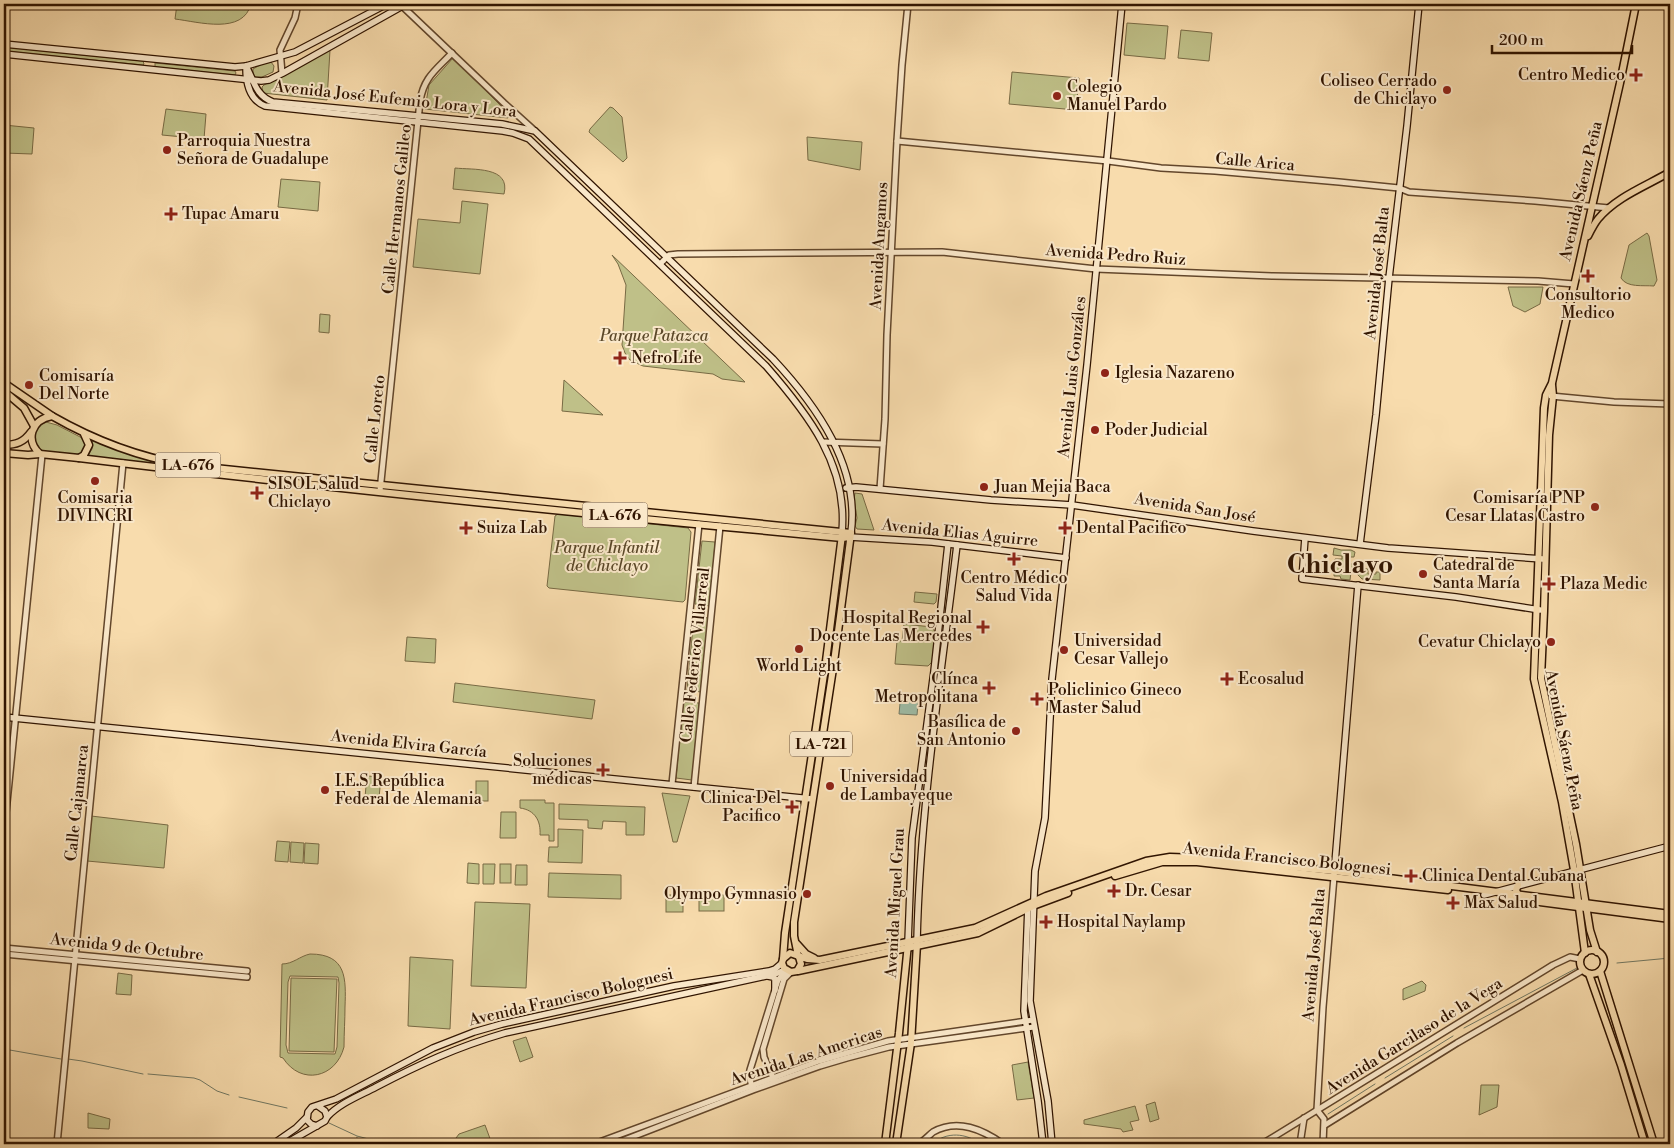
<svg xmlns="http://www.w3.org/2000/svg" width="1674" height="1148" font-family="'Libre Bodoni',serif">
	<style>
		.green { fill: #bfc088; stroke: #786a44; fill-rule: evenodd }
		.water { fill: #9ebca6; stroke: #727964 }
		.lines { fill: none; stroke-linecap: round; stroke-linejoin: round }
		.stream { stroke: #727964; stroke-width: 1 }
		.tertiary-casing { stroke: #62462b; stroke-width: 8 }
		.secondary-casing { stroke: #301400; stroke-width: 8 }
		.primary-casing { stroke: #301400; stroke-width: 9 }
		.tertiary { stroke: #fae8ca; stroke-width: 5 }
		.secondary { stroke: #fae8ca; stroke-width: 5.5 }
		.primary { stroke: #f8dcad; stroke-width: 6 }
		.poi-dot { fill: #8f2418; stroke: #fae8ca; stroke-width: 2 }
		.labels { text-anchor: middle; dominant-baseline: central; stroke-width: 4; stroke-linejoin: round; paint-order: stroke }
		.shield { fill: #fae8ca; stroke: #6d543d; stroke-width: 1 }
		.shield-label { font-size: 15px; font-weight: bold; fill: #301400 }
		.poi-label { font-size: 16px; fill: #301400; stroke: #fae8ca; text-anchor: start }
		.street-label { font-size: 16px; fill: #301400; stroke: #fae8ca }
		.park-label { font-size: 16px; font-style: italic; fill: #5b4829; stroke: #fae8ca }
		.town-label { font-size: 26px; font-weight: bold; fill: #301400; stroke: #fae8ca }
	</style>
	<rect width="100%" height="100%" fill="#f8dcad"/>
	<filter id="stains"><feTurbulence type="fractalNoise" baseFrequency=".004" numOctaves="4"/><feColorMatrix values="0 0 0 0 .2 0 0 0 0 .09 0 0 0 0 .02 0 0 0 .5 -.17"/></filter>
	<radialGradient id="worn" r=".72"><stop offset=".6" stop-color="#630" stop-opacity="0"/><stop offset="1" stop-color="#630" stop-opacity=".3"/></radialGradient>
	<g class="green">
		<path d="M177 4H251C243 35 199 22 175 19Z"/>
		<polygon points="1127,23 1168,26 1165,59 1124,55"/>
		<polygon points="1181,30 1212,33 1209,61 1178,58"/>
		<polygon points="4,47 143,61 144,64 143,65 4,51"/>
		<polygon points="330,50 327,100 263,93 262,87 264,85"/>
		<polygon points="453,58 510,115 508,118 425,109 429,85"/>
		<polygon points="271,62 274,66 273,72 262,77 255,77 253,74 253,69 262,64"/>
		<polygon points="155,63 235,71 236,73 235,75 155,67"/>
		<polygon points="1012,72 1079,78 1076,110 1009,104"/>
		<polygon points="610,107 613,108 622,117 627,158 623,162 589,132 590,129"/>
		<polygon points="166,109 206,114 204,139 162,135"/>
		<polygon points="4,125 34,128 32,154 4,153"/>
		<polygon points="807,137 862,142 860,170 808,160"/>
		<path d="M455 168C473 170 511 166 504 194L453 189Z"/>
		<polygon points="281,179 320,182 318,211 278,207"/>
		<polygon points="462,201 488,204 480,274 413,267 418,219 460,223"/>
		<path d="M1647 233 1649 236 1657 280 1654 286C1643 285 1627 288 1621 278L1629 245Z"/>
		<polygon points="612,255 745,382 722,379 713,374 643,366 630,360 625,353 622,345 626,285 618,264"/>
		<polygon points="1508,287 1543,287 1540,304 1525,312 1513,306"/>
		<polygon points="320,314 330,315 329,333 319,332"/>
		<polygon points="564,380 603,415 562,411"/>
		<path d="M46 422 57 425 84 439 86 443 83 452 79 455C67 454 31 457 35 436 36 429 39 425 46 422Z"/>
		<polygon points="92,440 165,466 87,457 92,449"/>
		<polygon points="855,493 862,494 874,530 857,529 855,526 857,518 854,499"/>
		<polygon points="558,514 688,528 691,532 685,600 683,602 549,588 547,586 555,516"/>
		<polygon points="702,541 715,542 710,606 695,604"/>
		<polygon points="1334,548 1341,550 1351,550 1355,552 1354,557 1349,557 1349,564 1353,564 1353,572 1351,572 1350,580 1341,579 1340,576 1334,576 1335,559 1342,559 1342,556 1333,555"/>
		<polygon points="1356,568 1368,569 1368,574 1376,574 1376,572 1380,572 1380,580 1362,579 1356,573"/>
		<polygon points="915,592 937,594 936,602 934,604 914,602"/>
		<polygon points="694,616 708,618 701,692 687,690"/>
		<polygon points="904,624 932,627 935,632 932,662 928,666 895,664 897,641 902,641"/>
		<polygon points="407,637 436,639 435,663 405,661"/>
		<polygon points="455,683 595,700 592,719 453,702"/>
		<polygon points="683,702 699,703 692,780 676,778"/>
		<polygon points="367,776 381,777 379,798 365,797"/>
		<rect x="476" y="781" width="12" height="20"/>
		<polygon points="662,793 690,796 677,842 673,842"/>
		<path d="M520 800H545V803H554V841H549V835H540C541 821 535 810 520 808Z"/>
		<polygon points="559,804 645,807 644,835 626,835 626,822 603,821 602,829 588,828 588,820 559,819"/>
		<polygon points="501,812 516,812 516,838 500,838"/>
		<polygon points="91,816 168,825 164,868 87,861"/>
		<polygon points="558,829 583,830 582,863 548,862 549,847 558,847"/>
		<polygon points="277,841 290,842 288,862 275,861"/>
		<polygon points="291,842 304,843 303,863 290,862"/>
		<polygon points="305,843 319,844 318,864 304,863"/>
		<polygon points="468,863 479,864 479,884 467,883"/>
		<polygon points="483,864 495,864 494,884 483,884"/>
		<rect x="500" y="864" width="11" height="19"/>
		<polygon points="516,865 527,865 527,885 515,885"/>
		<polygon points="549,873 621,875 621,899 548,897"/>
		<rect x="666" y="895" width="17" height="17"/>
		<rect x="699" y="895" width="25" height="16"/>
		<polygon points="475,902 530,904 526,988 471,986"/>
		<path d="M310 954C347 954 346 979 345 1007 345 1020 344 1033 344 1047 336 1078 301 1086 283 1058L280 1057 282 964C293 964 300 956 310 954ZM290 976 338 977 339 983 337 1047 335 1054 288 1053 286 1045 288 982Z"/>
		<polygon points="410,957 453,960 450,1029 408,1026"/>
		<polygon points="118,973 132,975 131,995 116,994"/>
		<polygon points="291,978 337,979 334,1052 289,1051"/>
		<polygon points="1422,981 1426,985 1425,991 1403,1000 1403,989"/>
		<polygon points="526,1037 533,1057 520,1062 513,1041"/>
		<polygon points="1028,1062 1034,1098 1017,1100 1012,1065"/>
		<polygon points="1481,1085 1499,1085 1497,1107 1479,1115"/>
		<polygon points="1155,1102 1159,1119 1150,1122 1146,1105"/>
		<polygon points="1135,1106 1139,1120 1130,1122 1133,1130 1123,1132 1121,1129 1084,1124 1084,1120"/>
		<polygon points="88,1113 110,1119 109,1129 88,1128"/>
		<polygon points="485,1125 492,1144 461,1144 453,1142 459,1134"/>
	</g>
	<polygon class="water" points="901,693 919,694 917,715 899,714"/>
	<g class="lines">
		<g class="stream">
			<polyline points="1617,963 1670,958"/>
			<polyline points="1464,1028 1577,968"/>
			<polyline points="4,1049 61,1059"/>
			<polyline points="68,1059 82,1061 143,1074"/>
			<polyline points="148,1074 194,1078 200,1080 217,1091 229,1095"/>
			<polyline points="1385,1078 1453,1036"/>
			<polyline points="239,1097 287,1108"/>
			<polyline points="1328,1114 1375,1084"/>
			<polyline points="329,1123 357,1136 388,1144"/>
			<polyline points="354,1144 356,1143 357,1137"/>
			<path d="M932 1144C947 1131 966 1133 981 1144"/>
			<polyline points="1281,1144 1284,1142"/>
		</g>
		<g class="tertiary-casing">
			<g id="tertiary">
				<polyline points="400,4 504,103 535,131"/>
				<polyline points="282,73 280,50 295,18 298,4"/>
				<polyline points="897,141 1108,161 1161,168 1215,171 1339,182 1399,188 1409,192 1535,201 1609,208"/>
				<polyline points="660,264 669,255 678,254 942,252 1096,269 1273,276 1538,281 1574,284"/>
				<polyline points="1551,396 1614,402 1670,404"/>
				<polyline points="823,442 883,444"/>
				<polyline points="880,489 885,419 887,335 897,141 902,65 908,4"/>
				<path d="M380 491 420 101C424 77 436 70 452 53"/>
				<polyline points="672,784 699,524"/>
				<polyline points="694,787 720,526"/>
				<polyline points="4,832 42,455"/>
				<polyline points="4,948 247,971"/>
				<polyline points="4,954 247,977"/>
				<polyline points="774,1080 764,1057 763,1049 784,979 791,972"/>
				<polyline points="752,1087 749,1075 750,1070 778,980 786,971"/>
				<polyline points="1317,1110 1323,1007 1334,877"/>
				<polyline points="1317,1110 1324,1119 1323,1144"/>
				<polyline points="1325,1125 1457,1043 1583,970"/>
				<polyline points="885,1141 901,1144"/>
				<polyline points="57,1144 123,463"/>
				<polyline points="594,1144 819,1061 888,1041 1033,1020"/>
				<polyline points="614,1144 753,1090 820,1066 847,1058 889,1047 1034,1027"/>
				<path d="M918 1144C924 1141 928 1136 933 1132 958 1118 983 1130 1003 1144"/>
				<polyline points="1262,1144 1553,965 1570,957 1580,959"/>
				<polyline points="1300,1144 1304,1118"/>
			</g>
		</g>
		<g class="secondary-casing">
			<g id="secondary">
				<polyline points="4,44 235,67 246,66 295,52 387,4"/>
				<polyline points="4,54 261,81 269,80 283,73 406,4"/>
				<path d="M246 66C254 81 256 96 273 102L502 124 535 131 773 359C816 405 860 466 851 533"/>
				<path d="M246 68C246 83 250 100 265 106L503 131 513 133 529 139 766 366C808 414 848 465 842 532"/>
				<polyline points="846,488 856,487 991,500 1072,505 1253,531 1388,548 1543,559"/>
				<polyline points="850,537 932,542 1066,558"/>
				<polyline points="1305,538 1302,579 1456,597 1540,610"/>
				<polyline points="1360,544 1376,415 1389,278 1407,126 1419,4"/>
				<polyline points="4,717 812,799"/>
				<polyline points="1334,875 1358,585"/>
				<polyline points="1484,895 1670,846"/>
				<polyline points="1028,906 1024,1011 1038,1101 1043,1144"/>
				<path d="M917 941C920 808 941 677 957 545"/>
				<polyline points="908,942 912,838 934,671 948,544"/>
				<polyline points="768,976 773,977 775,979 775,990"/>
				<path d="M327 1117C340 1103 359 1096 376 1087 420 1064 457 1047 505 1033L775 974 785 970"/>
				<polyline points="317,1126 311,1124 307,1120 308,1112 312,1107 336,1099 433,1048 474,1032 502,1024 674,986 769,971 775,969 782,963"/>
				<polyline points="273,1144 296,1128 307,1117"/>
				<polyline points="285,1144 325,1121 327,1117 325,1111 318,1106"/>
				<polyline points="1052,1144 1048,1101 1030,1001 1035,871 1045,818 1052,679 1087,365 1122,4"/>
			</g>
		</g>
		<g class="primary-casing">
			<g id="primary">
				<path d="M1588 236C1591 230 1594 224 1598 219 1616 197 1646 186 1670 172"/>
				<polyline points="4,383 52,416"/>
				<polyline points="1552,385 1553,396 1549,435 1544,611 1541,678 1576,844 1590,930 1597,952"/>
				<polyline points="4,391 24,408 34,426"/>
				<path d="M84 434 89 445 84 455 79 458 40 454C25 440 31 420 52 416 94 440 138 457 186 465L851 533 834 662 794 922V936L798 956"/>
				<path d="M4 445C16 445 24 442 31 432"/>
				<polyline points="4,453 28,455 40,454"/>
				<path d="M79 458C333 489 587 514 842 538L850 537"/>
				<polyline points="1115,876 1162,862 1197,862 1448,890"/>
				<polyline points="1518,895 1516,890 1518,885"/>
				<polyline points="1508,898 1670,919"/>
				<polyline points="797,944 806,954 814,958"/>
				<circle cx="1592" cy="962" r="12"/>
				<polyline points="1585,953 1574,870 1562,802 1534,679 1544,408 1546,395 1552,383 1620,83 1636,4"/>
				<polyline points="799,957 801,964 797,971 791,972 784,968 782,963 783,959 790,953 807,959 820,960 975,928 1046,896 1146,861 1170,857 1198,858 1334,871 1670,914"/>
				<polyline points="783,959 785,933 826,661 842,535"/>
				<polyline points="798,971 978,933 1033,906 1068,893"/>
				<polyline points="1600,971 1654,1144"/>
				<polyline points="1589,974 1621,1065 1645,1144"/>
				<polyline points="885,1144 899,1033 908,944"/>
				<polyline points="896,1144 911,1043 917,944"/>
			</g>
		</g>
		<use href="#tertiary" class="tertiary"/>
		<use href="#secondary" class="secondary"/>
		<use href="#primary" class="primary"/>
	</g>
	<g class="poi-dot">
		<path d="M1633.5 67.5h5v5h5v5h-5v5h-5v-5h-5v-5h5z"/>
		<circle cx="1447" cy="90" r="5"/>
		<circle cx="1057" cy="96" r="5"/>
		<circle cx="167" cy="150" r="5"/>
		<path d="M168.5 206.5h5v5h5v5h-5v5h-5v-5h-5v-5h5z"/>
		<path d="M1585.5 268.5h5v5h5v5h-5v5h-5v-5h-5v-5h5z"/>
		<path d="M617.5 350.5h5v5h5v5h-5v5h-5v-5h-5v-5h5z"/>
		<circle cx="1105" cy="373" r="5"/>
		<circle cx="29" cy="385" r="5"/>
		<circle cx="1095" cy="430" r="5"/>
		<circle cx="95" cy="481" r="5"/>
		<circle cx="984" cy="487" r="5"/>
		<path d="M254.5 485.5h5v5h5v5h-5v5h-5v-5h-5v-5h5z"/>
		<circle cx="1595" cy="507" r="5"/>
		<path d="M463.5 520.5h5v5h5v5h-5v5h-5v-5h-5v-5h5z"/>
		<path d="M1062.5 520.5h5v5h5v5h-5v5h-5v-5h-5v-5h5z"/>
		<path d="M1011.5 551.5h5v5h5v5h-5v5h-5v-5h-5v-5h5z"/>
		<circle cx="1423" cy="574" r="5"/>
		<path d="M1546.5 576.5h5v5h5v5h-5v5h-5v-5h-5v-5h5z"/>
		<path d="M980.5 619.5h5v5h5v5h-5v5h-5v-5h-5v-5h5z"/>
		<circle cx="1551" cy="642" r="5"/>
		<circle cx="799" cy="649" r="5"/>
		<circle cx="1064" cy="650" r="5"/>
		<path d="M1224.5 671.5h5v5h5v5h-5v5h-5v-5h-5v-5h5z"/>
		<path d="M986.5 680.5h5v5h5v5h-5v5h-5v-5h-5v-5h5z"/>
		<path d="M1034.5 691.5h5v5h5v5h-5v5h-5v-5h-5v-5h5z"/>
		<circle cx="1016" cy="731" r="5"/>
		<path d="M600.5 762.5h5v5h5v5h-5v5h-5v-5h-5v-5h5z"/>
		<circle cx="830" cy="786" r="5"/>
		<circle cx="325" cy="790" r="5"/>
		<path d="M789.5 799.5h5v5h5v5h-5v5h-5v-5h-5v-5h5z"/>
		<path d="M1408.5 868.5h5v5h5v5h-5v5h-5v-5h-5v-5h5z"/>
		<path d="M1111.5 883.5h5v5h5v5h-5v5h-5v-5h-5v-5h5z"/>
		<circle cx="807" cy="894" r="5"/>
		<path d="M1450.5 895.5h5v5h5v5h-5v5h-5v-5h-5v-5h5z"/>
		<path d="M1043.5 914.5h5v5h5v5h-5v5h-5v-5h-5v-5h5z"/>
	</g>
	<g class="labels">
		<g class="shield">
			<rect x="155.5" y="452.5" width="65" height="25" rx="4"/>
			<rect x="582.5" y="502.5" width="65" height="25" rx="4"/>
			<rect x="790" y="731.5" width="62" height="25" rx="4"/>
		</g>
		<g class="shield-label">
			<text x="188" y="465">LA-676</text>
			<text x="615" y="515">LA-676</text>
			<text x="821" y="744">LA-721</text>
		</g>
		<g class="poi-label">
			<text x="1625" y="75" text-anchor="end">Centro Medico</text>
			<text x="1437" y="81" text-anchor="end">Coliseo Cerrado<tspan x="1437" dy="18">de Chiclayo</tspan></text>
			<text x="1067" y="87">Colegio<tspan x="1067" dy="18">Manuel Pardo</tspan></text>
			<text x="177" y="141">Parroquia Nuestra<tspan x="177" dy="18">Señora de Guadalupe</tspan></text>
			<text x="182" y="214">Tupac Amaru</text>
			<text x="1588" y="295" text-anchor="middle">Consultorio<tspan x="1588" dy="18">Medico</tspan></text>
			<text x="631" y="358">NefroLife</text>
			<text x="1115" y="373">Iglesia Nazareno</text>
			<text x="39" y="376">Comisaría<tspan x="39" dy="18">Del Norte</tspan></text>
			<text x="1105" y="430">Poder Judicial</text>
			<text x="268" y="484">SISOL Salud<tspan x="268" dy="18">Chiclayo</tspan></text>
			<text x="994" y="487">Juan Mejia Baca</text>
			<text x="95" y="498" text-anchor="middle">Comisaria<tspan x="95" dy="18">DIVINCRI</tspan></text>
			<text x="1585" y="498" text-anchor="end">Comisaría PNP<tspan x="1585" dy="18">Cesar Llatas Castro</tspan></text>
			<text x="477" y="528">Suiza Lab</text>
			<text x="1076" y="528">Dental Pacifico</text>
			<text x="1433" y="565">Catedral de<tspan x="1433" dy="18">Santa María</tspan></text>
			<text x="1014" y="578" text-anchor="middle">Centro Médico<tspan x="1014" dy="18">Salud Vida</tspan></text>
			<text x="1560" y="584">Plaza Medic</text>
			<text x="972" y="618" text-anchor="end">Hospital Regional<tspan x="972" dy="18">Docente Las Mercedes</tspan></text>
			<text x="1074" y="641">Universidad<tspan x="1074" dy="18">Cesar Vallejo</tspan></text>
			<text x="1541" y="642" text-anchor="end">Cevatur Chiclayo</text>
			<text x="799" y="666" text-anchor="middle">World Light</text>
			<text x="978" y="679" text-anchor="end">Clínca<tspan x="978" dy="18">Metropolitana</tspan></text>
			<text x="1238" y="679">Ecosalud</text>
			<text x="1048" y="690">Policlinico Gineco<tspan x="1048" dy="18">Master Salud</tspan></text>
			<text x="1006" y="722" text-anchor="end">Basílica de<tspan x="1006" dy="18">San Antonio</tspan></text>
			<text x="592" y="761" text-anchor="end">Soluciones<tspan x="592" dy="18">médicas</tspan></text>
			<text x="840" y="777">Universidad<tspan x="840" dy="18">de Lambayeque</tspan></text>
			<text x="335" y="781">I.E.S República<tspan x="335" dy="18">Federal de Alemania</tspan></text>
			<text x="781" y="798" text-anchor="end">Clinica Del<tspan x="781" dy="18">Pacifico</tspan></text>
			<text x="1422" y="876">Clinica Dental Cubana</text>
			<text x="1125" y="891">Dr. Cesar</text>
			<text x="797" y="894" text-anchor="end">Olympo Gymnasio</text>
			<text x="1464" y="903">Max Salud</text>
			<text x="1057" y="922">Hospital Naylamp</text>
		</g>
		<g class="street-label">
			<text transform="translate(395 99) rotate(6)">Avenida José Eufemio Lora y Lora</text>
			<text transform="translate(1255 162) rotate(5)">Calle Arica</text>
			<text transform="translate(1581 191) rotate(-77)">Avenida Sáenz Peña</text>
			<text transform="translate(397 209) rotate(-84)">Calle Hermanos Galileo</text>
			<text transform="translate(879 246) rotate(-87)">Avenida Angamos</text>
			<text transform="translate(1116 255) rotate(4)">Avenida Pedro Ruiz</text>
			<text transform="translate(1377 273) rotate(-84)">Avenida José Balta</text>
			<text transform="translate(1072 377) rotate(-84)">Avenida Luis Gonzáles</text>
			<text transform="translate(375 419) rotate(-84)">Calle Loreto</text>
			<text transform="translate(1195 508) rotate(9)">Avenida San José</text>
			<text transform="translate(960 533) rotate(6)">Avenida Elias Aguirre</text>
			<text transform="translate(695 655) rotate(-84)">Calle Federico Villarreal</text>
			<text transform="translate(1564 740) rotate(79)">Avenida Sáenz Peña</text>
			<text transform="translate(409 744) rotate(6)">Avenida Elvira García</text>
			<text transform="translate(77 803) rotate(-84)">Calle Cajamarca</text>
			<text transform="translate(1287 859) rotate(6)">Avenida Francisco Bolognesi</text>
			<text transform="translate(895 903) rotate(-87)">Avenida Miguel Grau</text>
			<text transform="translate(127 947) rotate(6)">Avenida 9 de Octubre</text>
			<text transform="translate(1314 955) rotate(-85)">Avenida José Balta</text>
			<text transform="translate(571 997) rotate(-13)">Avenida Francisco Bolognesi</text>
			<text transform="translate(1414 1036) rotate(-32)">Avenida Garcilaso de la Vega</text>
			<text transform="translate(806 1056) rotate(-18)">Avenida Las Americas</text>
		</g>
		<g class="park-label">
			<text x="654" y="336">Parque Patazca</text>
			<text x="607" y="548">Parque Infantil<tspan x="607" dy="18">de Chiclayo</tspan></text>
		</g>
		<g class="town-label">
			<text x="1340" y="565">Chiclayo</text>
		</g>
	</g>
	<rect width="1674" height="1148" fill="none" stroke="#f8dcad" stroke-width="20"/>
	<rect x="5" y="5" width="1664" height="1138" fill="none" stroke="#301400" stroke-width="2.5"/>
	<rect x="10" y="10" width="1654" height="1128" fill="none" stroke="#301400"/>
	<path d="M1492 45v8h140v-8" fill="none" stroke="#301400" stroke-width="2.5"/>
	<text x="1499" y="45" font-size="15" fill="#301400" stroke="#fae8ca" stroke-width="4" paint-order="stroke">200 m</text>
	<rect width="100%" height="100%" filter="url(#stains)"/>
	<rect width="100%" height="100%" fill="url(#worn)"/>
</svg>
